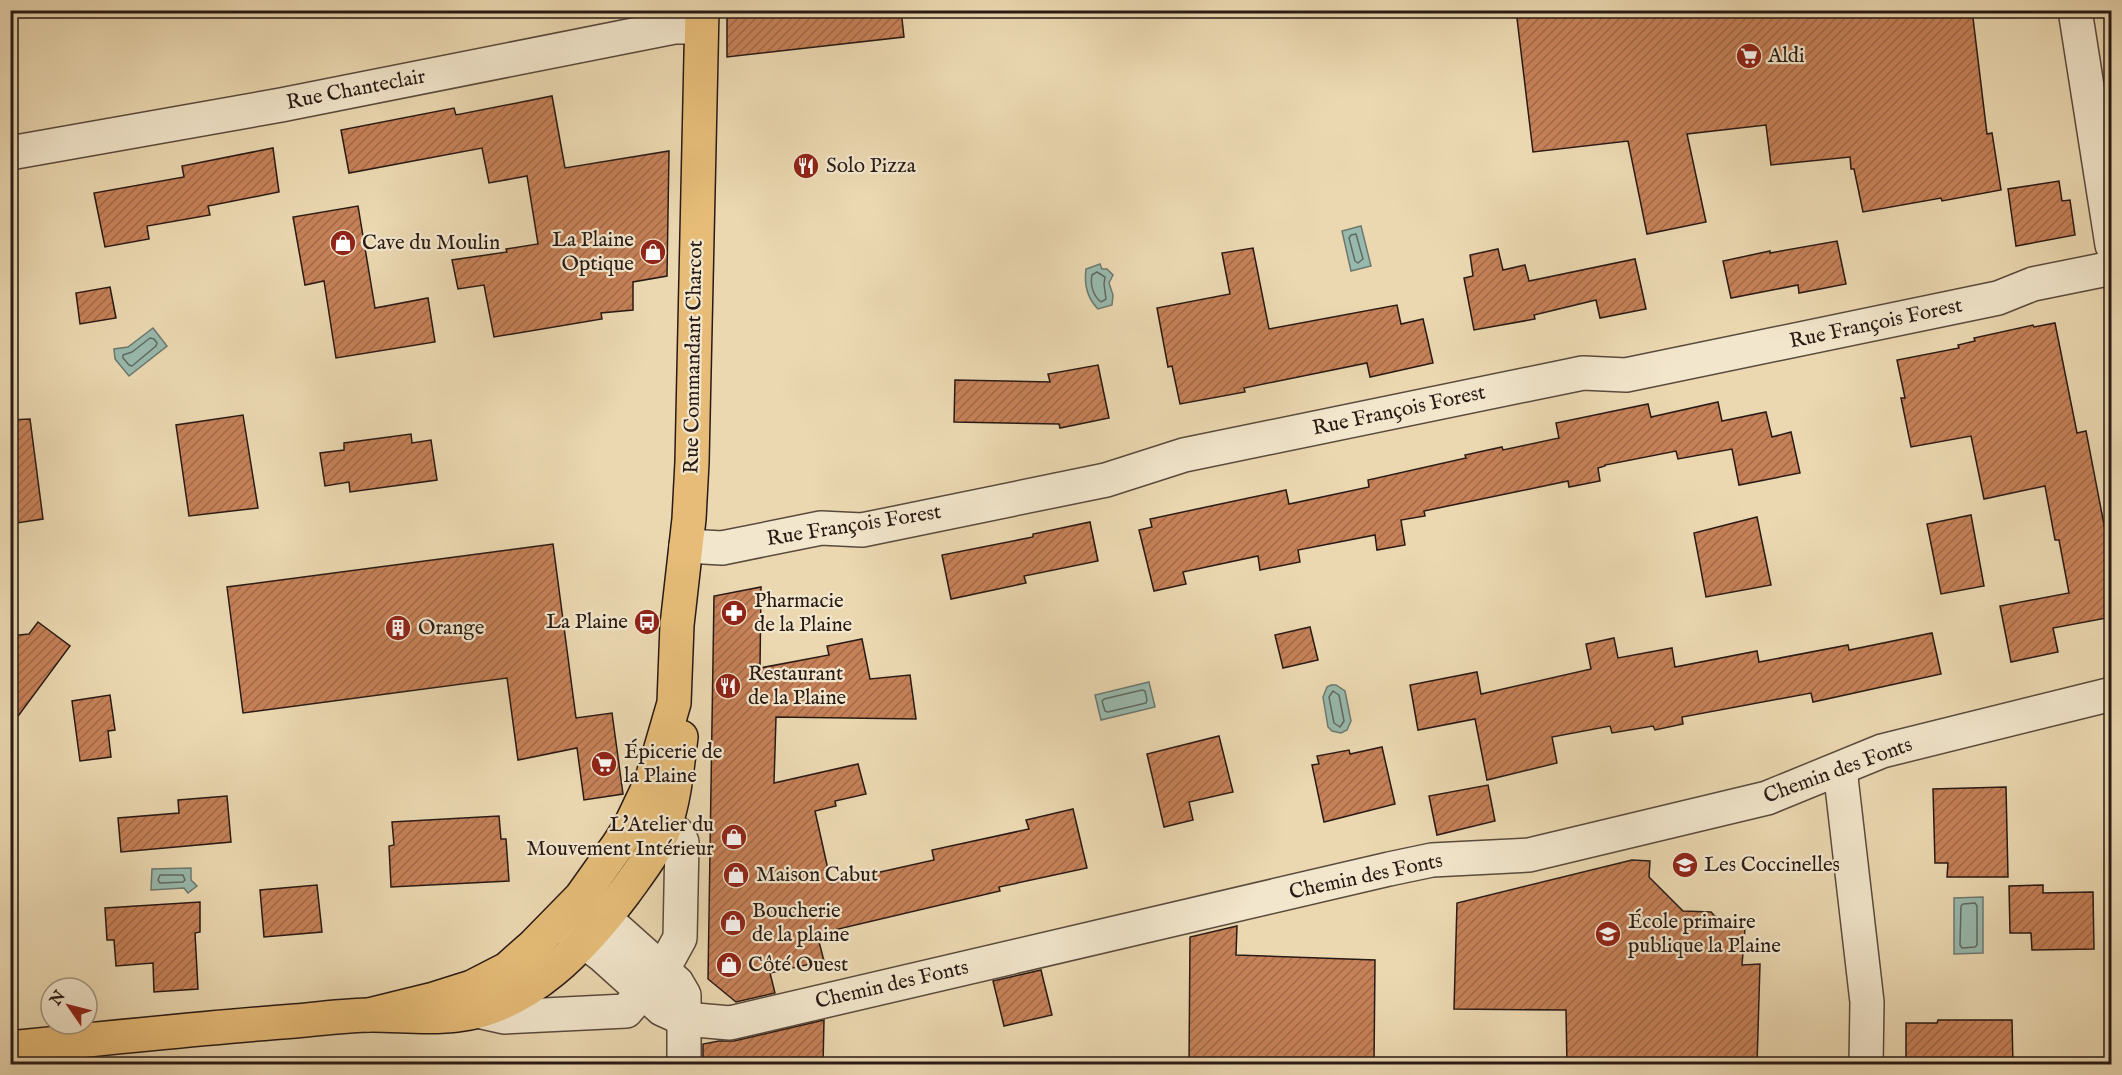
<svg xmlns="http://www.w3.org/2000/svg" width="2122" height="1075" font-family="'IM FELL English',serif">
	<style>
		.water { fill: #98b9ad; stroke: #6c7970; stroke-width: 1.5 }
		.lines { fill: none; stroke-linecap: round; stroke-linejoin: round }
		.shore { stroke: #606a61; stroke-width: 1.5 }
		.building { fill: url(#building-hatch); stroke: #291a15; stroke-width: 1.5 }
		.minor-casing { stroke: #5a4a3c; stroke-width: 36 }
		.tertiary-casing { stroke: #5a4a3c; stroke-width: 36 }
		.primary-casing { stroke: #291a15; stroke-width: 36 }
		.minor { stroke: #f2e6cc; stroke-width: 33 }
		.tertiary { stroke: #f2e6cc; stroke-width: 33 }
		.primary { stroke: #e6bc78; stroke-width: 33 }
		.labels { text-anchor: middle; dominant-baseline: central; stroke-width: 4.5; stroke-linejoin: round; paint-order: stroke }
		.poi-label { font-size: 21px; fill: #291a15; stroke: #f2e6cc; text-anchor: start }
		.street-label { font-size: 21px; fill: #291a15; stroke: #f2e6cc }
	</style>
	<defs>
		<pattern id="building-hatch" width="6" height="6" patternUnits="userSpaceOnUse" patternTransform="scale(1.5)"><rect width="6" height="6" fill="#c68158"/><path d="M-1 1l2-2M0 6l6-6M5 7l2-2" fill="none" stroke="#a16948"/></pattern>
	</defs>
	<rect width="100%" height="100%" fill="#ebd8b1"/>
	<filter id="stains"><feTurbulence type="fractalNoise" baseFrequency=".00333" numOctaves="4"/><feColorMatrix values="0 0 0 0 .2 0 0 0 0 .09 0 0 0 0 .02 0 0 0 .5 -.17"/></filter>
	<radialGradient id="worn" r=".72"><stop offset=".6" stop-color="#630" stop-opacity="0"/><stop offset="1" stop-color="#630" stop-opacity=".3"/></radialGradient>
	<g class="water">
		<polygon points="1361,226 1371,266 1351,271 1342,231"/>
		<path d="M1100 264 1102 269H1107L1113 275 1109 283 1113 295 1112 305 1098 309C1087 298 1084 284 1086 269Z"/>
		<polygon points="153,328 167,346 129,376 115,359 114,349 128,347"/>
		<polygon points="1149,682 1155,707 1101,720 1095,695"/>
		<polygon points="1331,685 1336,685 1345,691 1351,721 1347,730 1341,733 1332,731 1328,727 1323,697 1327,687"/>
		<polygon points="191,868 191,880 197,886 188,893 184,888 151,890 152,869"/>
		<polygon points="1983,897 1983,953 1954,954 1954,898"/>
	</g>
	<g class="lines">
		<g class="shore">
			<polygon points="1356,234 1363,259 1358,263 1355,261 1349,238 1351,235"/>
			<path d="M1097 272 1105 277 1104 284 1106 299 1101 302C1093 296 1090 284 1092 275Z"/>
			<polygon points="150,338 154,339 157,343 156,346 132,366 129,365 123,358 123,355 132,352"/>
			<polygon points="1142,690 1145,691 1147,700 1146,703 1108,712 1105,711 1102,701 1104,699"/>
			<polygon points="1333,691 1339,695 1344,721 1340,727 1334,723 1329,697"/>
			<polygon points="160,875 183,875 185,880 183,882 160,883 158,880"/>
			<polygon points="1975,903 1977,906 1977,945 1975,947 1962,948 1960,945 1961,906 1963,904"/>
		</g>
	</g>
	<g class="building">
		<polygon points="727,10 901,10 904,37 727,57"/>
		<polygon points="1516,10 1972,10 1987,134 1992,133 2001,190 1942,201 1941,198 1863,212 1854,169 1851,169 1850,157 1771,165 1766,125 1687,134 1706,222 1647,234 1628,141 1533,152"/>
		<polygon points="552,96 565,168 669,151 667,276 633,282 633,310 601,313 602,319 494,337 484,285 458,289 452,260 507,252 506,249 538,244 527,176 489,183 482,148 349,173 341,130 454,108 456,115"/>
		<polygon points="273,148 279,192 208,206 210,215 147,226 149,239 105,247 94,193 184,177 182,166"/>
		<polygon points="2059,181 2062,201 2070,200 2075,235 2016,246 2008,189"/>
		<polygon points="358,206 375,308 428,298 435,342 336,358 324,281 305,285 293,217"/>
		<polygon points="1837,241 1846,284 1799,293 1798,285 1731,298 1723,261 1770,251 1770,253"/>
		<polygon points="1253,248 1269,329 1397,305 1401,324 1423,319 1433,363 1370,377 1367,363 1244,388 1245,392 1180,404 1172,366 1168,367 1157,308 1230,294 1222,253"/>
		<polygon points="1498,249 1503,270 1525,265 1529,281 1635,259 1646,309 1600,318 1596,300 1534,315 1535,319 1474,330 1464,278 1473,276 1470,255"/>
		<polygon points="110,287 116,318 80,324 76,293"/>
		<polygon points="2055,323 2077,433 2086,431 2106,535 2110,556 2106,557 2112,617 2053,628 2058,652 2011,662 2000,606 2069,593 2059,540 2055,540 2045,486 1984,499 1971,436 1911,447 1901,398 1905,398 1897,360 1959,348 1958,345 1975,341 1974,338 2033,325 2034,327"/>
		<polygon points="1098,365 1109,418 1060,428 1059,424 954,422 955,380 1050,382 1048,374"/>
		<polygon points="1718,402 1722,421 1766,412 1772,437 1791,432 1800,473 1739,485 1732,449 1678,459 1676,451 1605,465 1605,466 1598,468 1600,481 1569,487 1568,481 1424,511 1425,516 1401,520 1405,545 1377,550 1375,535 1298,550 1300,562 1260,570 1258,556 1183,572 1186,584 1154,591 1139,530 1152,527 1150,519 1286,490 1289,504 1369,487 1368,480 1466,458 1465,455 1502,447 1503,450 1559,438 1556,423 1648,404 1651,417"/>
		<polygon points="243,415 258,508 189,516 176,425"/>
		<polygon points="30,419 43,519 10,524 10,420"/>
		<polygon points="411,434 412,443 431,440 437,480 350,492 349,482 325,486 320,453 344,450 344,443"/>
		<polygon points="1971,515 1984,586 1941,594 1927,524"/>
		<polygon points="1757,517 1771,585 1706,597 1694,533"/>
		<polygon points="1090,522 1098,561 1024,576 1026,583 951,599 942,555 1033,537 1033,534"/>
		<polygon points="553,544 576,718 612,713 623,794 584,800 577,748 518,760 507,678 243,713 227,587"/>
		<polygon points="761,587 760,668 829,655 827,646 862,639 870,679 910,675 916,719 776,717 774,783 858,764 866,794 835,801 836,806 815,811 831,883 934,860 932,850 1029,829 1026,820 1073,809 1087,868 999,887 1000,891 817,934 824,961 770,973 775,993 736,1002 708,979 714,596"/>
		<polygon points="38,622 70,646 10,727 10,636 29,634"/>
		<polygon points="1310,627 1318,660 1283,668 1275,635"/>
		<polygon points="1932,633 1941,674 1813,702 1811,693 1682,717 1683,724 1655,730 1653,726 1612,733 1610,726 1552,737 1557,763 1487,780 1475,719 1418,730 1410,685 1477,672 1481,694 1591,669 1586,644 1614,638 1618,658 1672,648 1675,667 1757,651 1759,662 1848,645 1849,650"/>
		<polygon points="110,695 115,730 108,731 111,757 80,761 72,701"/>
		<polygon points="1219,736 1233,792 1189,802 1193,820 1164,827 1147,754"/>
		<polygon points="1382,747 1395,804 1324,822 1312,765 1319,764 1317,756 1349,750 1350,754"/>
		<polygon points="1488,785 1495,821 1437,835 1429,796"/>
		<polygon points="2006,787 2008,877 1947,877 1948,863 1935,863 1933,789"/>
		<polygon points="227,796 231,842 121,852 118,818 179,813 178,800"/>
		<polygon points="499,816 501,839 506,839 509,881 391,887 389,846 394,845 392,822"/>
		<polygon points="1632,860 1650,861 1649,877 1683,911 1711,912 1727,929 1745,928 1742,965 1760,964 1757,1065 1567,1065 1566,1010 1454,1009 1457,903"/>
		<polygon points="317,885 322,932 264,937 260,890"/>
		<polygon points="2043,885 2043,893 2093,892 2094,949 2032,950 2031,933 2010,933 2009,886"/>
		<polygon points="200,902 200,932 195,933 198,989 154,992 153,963 116,966 114,940 107,940 105,908"/>
		<polygon points="1237,926 1236,955 1375,960 1374,1065 1189,1065 1190,937"/>
		<polygon points="1041,970 1052,1015 1004,1026 993,981"/>
		<polygon points="824,1020 823,1065 703,1065 703,1044 719,1041 734,1041"/>
		<polygon points="1938,1020 2012,1020 2013,1065 1906,1065 1906,1023 1937,1023"/>
	</g>
	<g class="lines">
		<g class="minor-casing">
			<g id="minor">
				<polyline points="2075,10 2112,245"/>
				<polyline points="10,153 281,105 674,27 701,27"/>
				<polyline points="686,546 722,548 821,528 862,530 1106,480 1184,455 1583,373 1626,375 1998,298 2033,284 2112,268"/>
				<polyline points="1840,769 1867,1002 1866,1064"/>
				<polyline points="477,1011 504,1017 626,1011 663,969 680,938 682,842 677,833 664,828"/>
				<polyline points="684,1064 684,1019"/>
			</g>
		</g>
		<g class="tertiary-casing">
			<g id="tertiary">
				<polyline points="584,900 677,983 684,995 684,1019"/>
				<polyline points="578,923 570,931 602,955 662,1009 684,1019 730,1023 1389,869 1432,860 1529,855 1767,798 1882,751 2112,694"/>
			</g>
		</g>
		<g class="primary-casing">
			<g id="primary">
				<polyline points="369,1015 434,999 472,987 507,969 533,946 581,897 618,845 630,826 651,782 674,703 677,625 689,519 692,462 702,10"/>
				<path d="M10 1048C105 1038 200 1028 295 1021 320 1019 346 1015 372 1015 399 1015 431 1019 458 1015 530 1006 584 946 625 892 640 871 657 850 665 826 675 797 677 767 681 737"/>
			</g>
		</g>
		<use href="#minor" class="minor"/>
		<use href="#tertiary" class="tertiary"/>
		<use href="#primary" class="primary"/>
	</g>
	<defs>
		<g id="supermarket-disc" transform="scale(1.35)"><circle r="9.5" fill="#8f2418" stroke="#f2e6cc"/><path d="M-6-5.5h2.5l.6 2H6L4.5 2H-2.5L-4.4-4H-6ZM-1.5 3.2a1.3 1.3 0 1 0 .1 0ZM3 3.2a1.3 1.3 0 1 0 .1 0Z" fill="#fff"/></g>
		<g id="restaurant-disc" transform="scale(1.35)"><circle r="9.5" fill="#8f2418" stroke="#f2e6cc"/><path d="M-5-6h1v4h1v-4h1v4h1v-4h1v5L-1.5 .5V6h-2V.5L-5-1ZM5-6V6H3V1.5H1.5Q1.5-4 5-6Z" fill="#fff"/></g>
		<g id="shop-disc" transform="scale(1.35)"><circle r="9.5" fill="#8f2418" stroke="#f2e6cc"/><path d="M-5-2.5h2.3a2.7 3.5 0 0 1 5.4 0H5L5.5 6h-11ZM-1.5-2.5h3a1.5 2.3 0 0 0-3 0Z" fill="#fff"/></g>
		<g id="pharmacy-disc" transform="scale(1.35)"><circle r="9.5" fill="#8f2418" stroke="#f2e6cc"/><path d="M-2-6h4v4h4v4h-4v4h-4v-4h-4v-4h4Z" fill="#fff"/></g>
		<g id="bus-disc" transform="scale(1.35)"><circle r="9.5" fill="#8f2418" stroke="#f2e6cc"/><path d="M-5-6H5V4H4V6H2V4H-2V6H-4V4H-5ZM-3.5-4V0h7V-4ZM-3.5 1.2v1.5H-2V1.2ZM2 1.2v1.5H3.5V1.2Z" fill="#fff"/></g>
		<g id="building-disc" transform="scale(1.35)"><circle r="9.5" fill="#8f2418" stroke="#f2e6cc"/><path d="M-4-6H4V6H1V3H-1V6H-4ZM-2.5-4.3h1.7v1.8h-1.7ZM.8-4.3h1.7v1.8H.8ZM-2.5-1h1.7V.8h-1.7ZM.8-1h1.7V.8H.8Z" fill="#fff"/></g>
		<g id="school-disc" transform="scale(1.35)"><circle r="9.5" fill="#8f2418" stroke="#f2e6cc"/><path d="M0-5L7-2L0 1L-7-2ZM-4 1L0 2.5L4 1V4Q0 6-4 4Z" fill="#fff"/></g>
	</defs>
	<g fill-rule="evenodd">
		<use href="#supermarket-disc" x="1749" y="56"/>
		<use href="#restaurant-disc" x="806" y="166"/>
		<use href="#shop-disc" x="343" y="243"/>
		<use href="#shop-disc" x="653" y="252"/>
		<use href="#pharmacy-disc" x="734" y="613"/>
		<use href="#bus-disc" x="647" y="622"/>
		<use href="#building-disc" x="398" y="628"/>
		<use href="#restaurant-disc" x="728" y="686"/>
		<use href="#supermarket-disc" x="604" y="764"/>
		<use href="#shop-disc" x="734" y="837"/>
		<use href="#school-disc" x="1685" y="865"/>
		<use href="#shop-disc" x="736" y="875"/>
		<use href="#shop-disc" x="733" y="923"/>
		<use href="#school-disc" x="1608" y="934"/>
		<use href="#shop-disc" x="729" y="965"/>
	</g>
	<g class="labels">
		<g class="poi-label">
			<text x="1768" y="56">Aldi</text>
			<text x="826" y="166">Solo Pizza</text>
			<text x="634" y="240" text-anchor="end">La Plaine<tspan x="634" dy="24">Optique</tspan></text>
			<text x="362" y="243">Cave du Moulin</text>
			<text x="754" y="601">Pharmacie<tspan x="754" dy="24">de la Plaine</tspan></text>
			<text x="628" y="622" text-anchor="end">La Plaine</text>
			<text x="418" y="628">Orange</text>
			<text x="748" y="674">Restaurant<tspan x="748" dy="24">de la Plaine</tspan></text>
			<text x="624" y="752">Épicerie de<tspan x="624" dy="24">la Plaine</tspan></text>
			<text x="714" y="825" text-anchor="end">L'Atelier du<tspan x="714" dy="24">Mouvement Intérieur</tspan></text>
			<text x="1704" y="865">Les Coccinelles</text>
			<text x="756" y="875">Maison Cabut</text>
			<text x="752" y="911">Boucherie<tspan x="752" dy="24">de la plaine</tspan></text>
			<text x="1628" y="922">École primaire<tspan x="1628" dy="24">publique la Plaine</tspan></text>
			<text x="748" y="965">Côté Ouest</text>
		</g>
		<g class="street-label">
			<text transform="translate(356 90) rotate(-11)">Rue Chanteclair</text>
			<text transform="translate(1876 324) rotate(-12)">Rue François Forest</text>
			<text transform="translate(694 357) rotate(-89)">Rue Commandant Charcot</text>
			<text transform="translate(1399 411) rotate(-12)">Rue François Forest</text>
			<text transform="translate(854 526) rotate(-9)">Rue François Forest</text>
			<text transform="translate(1838 771) rotate(-20)">Chemin des Fonts</text>
			<text transform="translate(1366 877) rotate(-12)">Chemin des Fonts</text>
			<text transform="translate(892 985) rotate(-13)">Chemin des Fonts</text>
		</g>
	</g>
	<rect width="2122" height="1075" fill="none" stroke="#ebd8b1" stroke-width="36"/>
	<rect x="12" y="12" width="2098" height="1051" fill="none" stroke="#291a15" stroke-width="3"/>
	<rect x="18" y="18" width="2086" height="1039" fill="none" stroke="#291a15" stroke-width="1.5"/>
	<g transform="translate(69 1006) rotate(305)"><circle r="28" fill="#f2e6cc" stroke="#a29483" stroke-width="1.5"/>
	<path d="M0-4.5L10 22L0 15L-10 22Z" fill="#8f2418"/>
	<text y="-9" font-size="16" font-weight="bold" text-anchor="middle" fill="#291a15">N</text>
	</g>
	<rect width="100%" height="100%" filter="url(#stains)"/>
	<rect width="100%" height="100%" fill="url(#worn)"/>
</svg>
